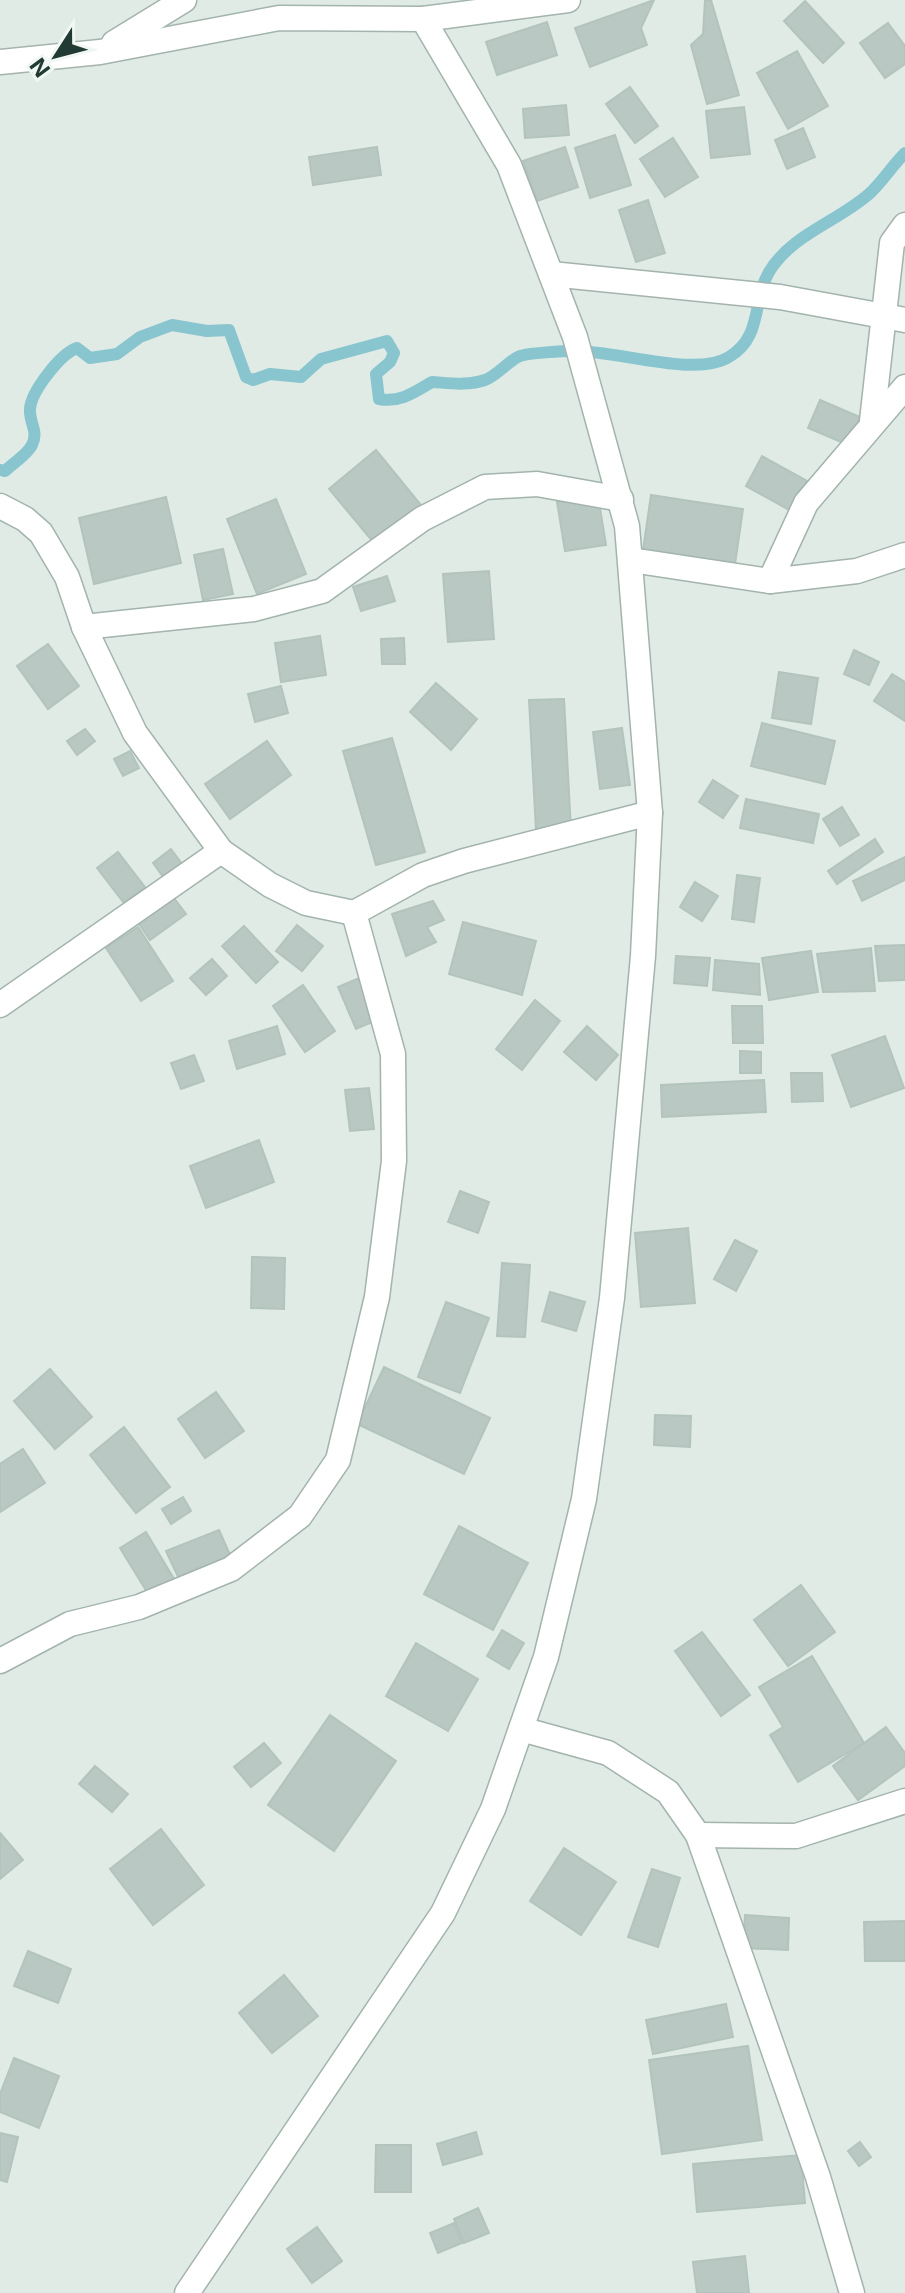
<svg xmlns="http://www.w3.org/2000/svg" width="905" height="2293" font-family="Inter,sans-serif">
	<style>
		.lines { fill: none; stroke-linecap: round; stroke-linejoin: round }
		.stream { stroke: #89c5cf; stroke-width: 12 }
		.building { fill: #b9c8c2; stroke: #b3c4bd; stroke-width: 2 }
		.minor-casing { stroke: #a3b3ad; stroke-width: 27 }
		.minor { stroke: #fff; stroke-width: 24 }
	</style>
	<rect width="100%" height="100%" fill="#e0ebe6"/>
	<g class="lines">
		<path class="stream" d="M0 470 5 471C13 463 27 455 32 445 39 430 29 424 30 409 31 392 60 354 77 348L90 358 117 354 140 337 172 325 207 331 229 330 246 377 253 380 270 374 301 377 321 359 387 341 394 353 390 362 376 374 379 399C400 403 415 392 432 382 449 383 468 386 485 380 498 375 508 361 520 356 528 353 564 351 574 351 616 350 695 378 729 357 763 337 752 301 769 272 791 235 837 222 869 194 882 182 892 166 905 153"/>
	</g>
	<g class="building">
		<polygon points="654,0 641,28 647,45 590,67 575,28"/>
		<polygon points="705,0 711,0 739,95 707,104 691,45 703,34"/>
		<polygon points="805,1 844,43 823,63 784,21"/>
		<polygon points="547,22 557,55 497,75 486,42"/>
		<polygon points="888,23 905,46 905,64 885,78 860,43"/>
		<polygon points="797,51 828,106 788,129 757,73"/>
		<polygon points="630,87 658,126 635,143 606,104"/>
		<polygon points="566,105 569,135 525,138 523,109"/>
		<polygon points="744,107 750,154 711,158 706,111"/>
		<polygon points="803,128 815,157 787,169 775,140"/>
		<polygon points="615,135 631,185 590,198 575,148"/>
		<polygon points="673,138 698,177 665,197 640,159"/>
		<polygon points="377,147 381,175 313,185 309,157"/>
		<polygon points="565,147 578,187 537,201 523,161"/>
		<polygon points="648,200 665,253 636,262 619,210"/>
		<polygon points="820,400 860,417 848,445 808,428"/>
		<polygon points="376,450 421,505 374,543 329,489"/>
		<polygon points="762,456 807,481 791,511 746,486"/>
		<polygon points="651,495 743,509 735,564 643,550"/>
		<polygon points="598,496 606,545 565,551 557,502"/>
		<polygon points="166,497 181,563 94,584 79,518"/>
		<polygon points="276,499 306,574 257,594 227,519"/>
		<polygon points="223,549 233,594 203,600 194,555"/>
		<polygon points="489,571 494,639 448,642 443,574"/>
		<polygon points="387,576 395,601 361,611 353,587"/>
		<polygon points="320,636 326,675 281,682 275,643"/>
		<polygon points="404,638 405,664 382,664 381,639"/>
		<polygon points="48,644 79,686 48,709 17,666"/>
		<polygon points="854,650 879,662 869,685 844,674"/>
		<polygon points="779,672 818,678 811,724 772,718"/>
		<polygon points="892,674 905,682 905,721 874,701"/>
		<polygon points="436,683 477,719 451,750 410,712"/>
		<polygon points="281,686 288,713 255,722 248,694"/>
		<polygon points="564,699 571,830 536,831 529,700"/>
		<polygon points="762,723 835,741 825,784 751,766"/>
		<polygon points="622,728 630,785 600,789 593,732"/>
		<polygon points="85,729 95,741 77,755 67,741"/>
		<polygon points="392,738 425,852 376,865 343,751"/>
		<polygon points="267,741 291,775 230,819 205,784"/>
		<polygon points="130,751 139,768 123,776 114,759"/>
		<polygon points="713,780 738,796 723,818 699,802"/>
		<polygon points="746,799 819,814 813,843 740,828"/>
		<polygon points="842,807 859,835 840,846 823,819"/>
		<polygon points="875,839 883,852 837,884 828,871"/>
		<polygon points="171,849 188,872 169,885 153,863"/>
		<polygon points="118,852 145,887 124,903 97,868"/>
		<polygon points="905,857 905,880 862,901 853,881"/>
		<polygon points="737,875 760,878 754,922 732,919"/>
		<polygon points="695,882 718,896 702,921 680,907"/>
		<polygon points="171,894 186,914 150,940 135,918"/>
		<polygon points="433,901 444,920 427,927 436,942 406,956 392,914"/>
		<polygon points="463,922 536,941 522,995 449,974"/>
		<polygon points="297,925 323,946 302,971 276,951"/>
		<polygon points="244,926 278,962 256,983 222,946"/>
		<polygon points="138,927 173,981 141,1001 106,948"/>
		<polygon points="905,945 905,980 879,981 875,946"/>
		<polygon points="871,948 875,991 823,992 817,954"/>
		<polygon points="811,951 818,992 769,1000 762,958"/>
		<polygon points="676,956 710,958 707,986 674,983"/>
		<polygon points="212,959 227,976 206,995 190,978"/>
		<polygon points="715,960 759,964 760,995 713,990"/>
		<polygon points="359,978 377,1020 356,1029 338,987"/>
		<polygon points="303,985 335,1031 305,1052 273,1006"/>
		<polygon points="535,1000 560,1021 522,1070 496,1049"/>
		<polygon points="732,1006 762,1006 763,1043 733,1043"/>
		<polygon points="277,1026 285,1054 237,1069 229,1041"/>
		<polygon points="587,1026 618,1055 596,1080 564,1052"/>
		<polygon points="885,1036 904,1088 851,1107 832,1055"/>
		<polygon points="740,1051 761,1052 761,1073 740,1073"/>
		<polygon points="194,1055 204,1081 181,1089 171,1063"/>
		<polygon points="791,1073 822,1073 823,1101 792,1102"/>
		<polygon points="764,1080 766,1112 662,1117 661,1085"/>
		<polygon points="369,1088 374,1129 350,1131 345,1090"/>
		<polygon points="259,1140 274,1182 206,1208 190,1166"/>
		<polygon points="460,1191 489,1202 478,1233 448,1222"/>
		<polygon points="688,1228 695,1303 641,1307 635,1233"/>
		<polygon points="735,1240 757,1251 736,1291 714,1279"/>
		<polygon points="252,1257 285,1258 284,1309 251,1308"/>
		<polygon points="502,1263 530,1265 525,1337 497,1336"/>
		<polygon points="550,1292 585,1302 576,1331 542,1321"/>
		<polygon points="446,1302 489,1318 460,1393 418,1377"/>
		<polygon points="384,1367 490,1418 464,1474 357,1424"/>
		<polygon points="50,1369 92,1417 55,1449 14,1401"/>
		<polygon points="216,1392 244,1431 205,1458 178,1419"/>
		<polygon points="655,1415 691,1416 690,1447 654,1445"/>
		<polygon points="124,1427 170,1487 136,1513 90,1455"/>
		<polygon points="23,1449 45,1483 0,1512 0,1464"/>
		<polygon points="183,1497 191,1511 171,1524 162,1509"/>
		<polygon points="459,1526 528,1563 493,1630 424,1594"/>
		<polygon points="219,1530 231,1557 179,1579 166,1551"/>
		<polygon points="146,1532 177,1584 152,1600 120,1548"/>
		<polygon points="801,1585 835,1632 788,1666 754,1620"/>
		<polygon points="502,1630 524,1643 509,1669 487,1656"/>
		<polygon points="702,1632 750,1695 721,1716 675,1651"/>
		<polygon points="416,1643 478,1679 448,1731 386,1696"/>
		<polygon points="812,1656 864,1743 798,1782 770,1735 783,1727 759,1687"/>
		<polygon points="330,1715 396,1761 334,1851 268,1805"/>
		<polygon points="886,1727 905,1753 905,1766 858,1800 833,1766"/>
		<polygon points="264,1743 281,1763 251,1787 234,1767"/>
		<polygon points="95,1766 128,1794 112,1812 79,1784"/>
		<polygon points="161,1829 204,1885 153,1925 110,1869"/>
		<polygon points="0,1833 23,1860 0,1879"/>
		<polygon points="564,1848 616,1882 581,1935 530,1901"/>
		<polygon points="652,1869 680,1878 658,1947 628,1937"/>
		<polygon points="745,1915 789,1918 788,1950 743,1948"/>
		<polygon points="905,1921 905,1961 865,1961 864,1922"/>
		<polygon points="28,1951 71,1969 58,2003 14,1986"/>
		<polygon points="284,1975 318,2016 272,2053 239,2013"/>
		<polygon points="726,2004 733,2037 653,2054 646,2020"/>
		<polygon points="748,2046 762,2140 662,2154 649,2060"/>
		<polygon points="14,2058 59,2076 39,2128 0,2112 0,2094"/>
		<polygon points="476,2132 482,2154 443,2165 437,2144"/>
		<polygon points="0,2133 18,2137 7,2182 0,2180"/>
		<polygon points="860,2142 871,2157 859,2166 848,2151"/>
		<polygon points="376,2145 411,2145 411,2192 375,2192"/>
		<polygon points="801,2155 805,2203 697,2212 693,2164"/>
		<polygon points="478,2208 489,2233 464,2243 454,2219"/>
		<polygon points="454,2223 462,2243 438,2253 430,2233"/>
		<polygon points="317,2227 342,2261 312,2283 287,2249"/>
		<polygon points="745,2256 749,2293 697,2293 693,2262"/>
	</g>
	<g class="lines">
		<g class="minor-casing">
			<g id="minor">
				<polyline points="114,43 184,0"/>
				<polyline points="0,62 100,52 279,18 423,19 568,0"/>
				<polyline points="551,274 780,297 905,320"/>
				<polyline points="872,421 892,243 905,225"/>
				<polyline points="0,506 25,519 41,533 67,577 84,627 135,733 221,851 270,885 306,903 354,913 423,875 464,861 650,813"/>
				<polyline points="631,560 770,581 857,571 905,555"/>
				<polyline points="770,581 806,503 905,387"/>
				<polyline points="84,627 254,609 322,591 422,519 485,487 537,484 621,499"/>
				<polyline points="0,1005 221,851"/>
				<polyline points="0,1661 70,1624 139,1607 231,1569 300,1516 338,1460 377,1297 394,1161 393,1054 354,913"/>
				<polyline points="521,1729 608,1753 668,1792 698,1835 818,2177 852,2293"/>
				<polyline points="698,1835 796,1836 905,1801"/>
				<polyline points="187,2293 443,1913 493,1809 546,1657 584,1499 612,1298 643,956 650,813 627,526 575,337 509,165 423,19"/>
			</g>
		</g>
		<use href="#minor" class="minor"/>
	</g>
	<g transform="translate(56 56) rotate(234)" stroke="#f1f8f4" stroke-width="6" paint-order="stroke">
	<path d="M0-6L14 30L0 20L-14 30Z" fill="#213b34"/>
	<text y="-12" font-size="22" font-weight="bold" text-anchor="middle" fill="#213b34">N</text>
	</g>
</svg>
